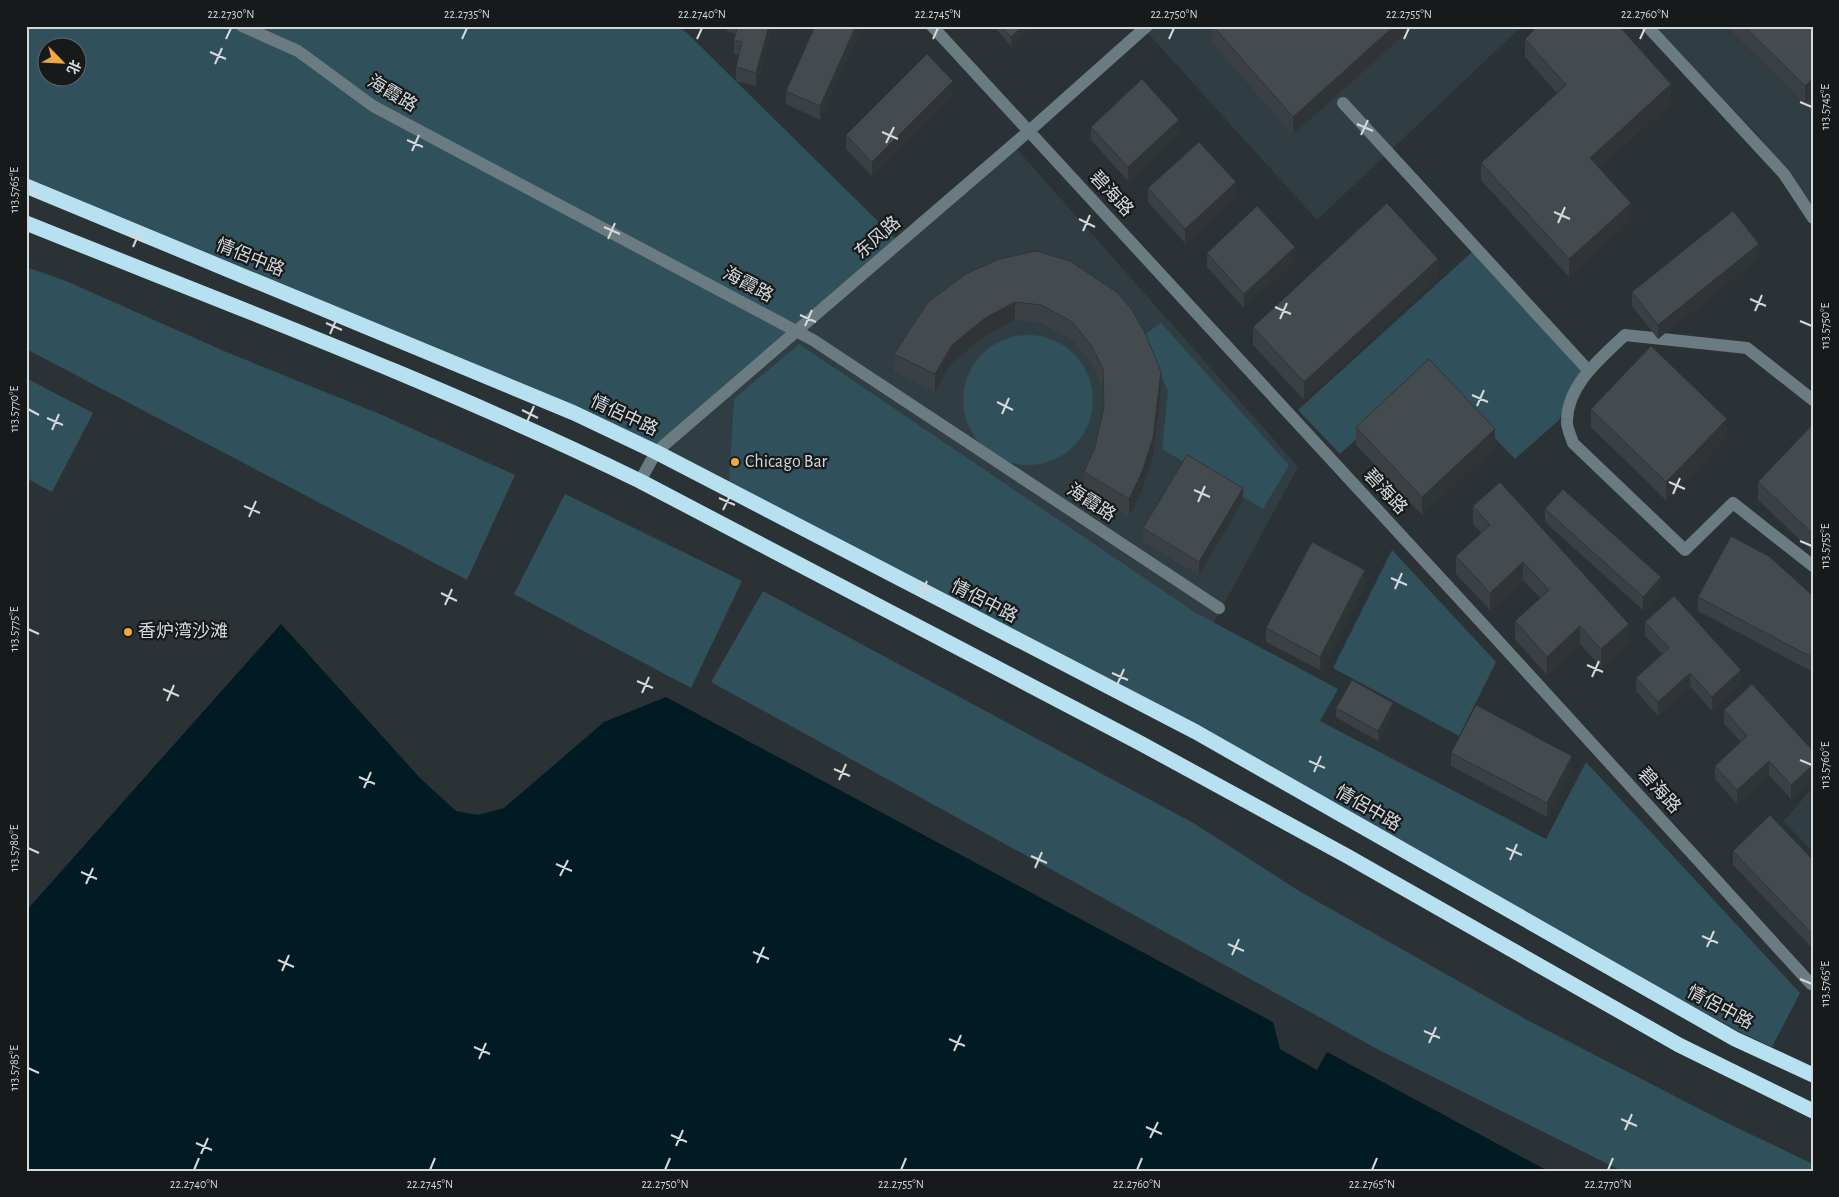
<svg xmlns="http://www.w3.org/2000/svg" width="1839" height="1197" font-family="'Alegreya Sans','Noto Sans SC',sans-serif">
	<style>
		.built { fill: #303e43 }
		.green { fill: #30505b; fill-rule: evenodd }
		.water { fill: #001b24 }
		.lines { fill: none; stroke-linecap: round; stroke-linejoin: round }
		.minor { stroke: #6a7b81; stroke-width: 12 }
		.highway { stroke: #b7e1f0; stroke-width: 15 }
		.wall { fill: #3a4043 }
		.shaded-wall { fill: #303437 }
		.building { fill: #444b4e; stroke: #303437 }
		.ticks { fill: none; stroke: #d5d9db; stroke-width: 2 }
		.poi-dot { fill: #f1a63f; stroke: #161a1b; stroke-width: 2 }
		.labels { text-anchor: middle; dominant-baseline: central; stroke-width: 4.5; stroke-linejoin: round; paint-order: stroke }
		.street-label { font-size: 18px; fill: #d5d9db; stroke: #161a1b }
		.poi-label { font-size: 18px; fill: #d5d9db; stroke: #161a1b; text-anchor: start }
		.neatline { fill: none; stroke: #d5d9db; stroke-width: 2 }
		.ticks-label { font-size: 12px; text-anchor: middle; fill: #d5d9db }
	</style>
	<rect width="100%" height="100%" fill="#2b3235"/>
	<g class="built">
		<polygon points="1151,26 1522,26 1317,220 1146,31"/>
		<polygon points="1652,26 1813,26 1813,212 1759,136"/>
		<polygon points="1015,147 1298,467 1165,713 659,452"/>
		<polygon points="1813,787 1813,852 1784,821"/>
	</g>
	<g class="green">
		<path d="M26 26H235L296 54 372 107 794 331 656 450 26 185ZM48 48H78V78H48Z"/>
		<polygon points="246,26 674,26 686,32 898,241 797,329 374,105"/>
		<polygon points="1472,252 1581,371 1559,420 1515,459 1430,371 1340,454 1298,410"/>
		<polygon points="26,267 66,281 224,351 382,415 515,475 467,580 26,349"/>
		<polygon points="1161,323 1289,465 1263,509 1162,449 1168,391 1144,335"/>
		<circle cx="1028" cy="400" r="65"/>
		<polygon points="799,344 1196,613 1338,689 1320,721 1546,839 1586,762 1800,993 1772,1047 1742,1033 729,481 734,399"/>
		<polygon points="26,378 93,413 52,492 26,478"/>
		<polygon points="565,494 742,581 691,688 514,594"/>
		<polygon points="1392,550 1496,662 1459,736 1333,668"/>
		<polygon points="763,591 1195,824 1299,891 1529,1021 1721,1120 1813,1164 1813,1171 1622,1171 1379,1050 711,682"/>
	</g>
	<polygon class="water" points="281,624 420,778 456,811 478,815 504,808 604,722 666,697 1273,1022 1280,1049 1317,1070 1327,1052 1548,1171 26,1171 26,911"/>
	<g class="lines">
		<g class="minor">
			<polyline points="242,26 298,51 373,106 813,340 1219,608"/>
			<polyline points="932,26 1491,633 1811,984"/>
			<polyline points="1647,26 1784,174 1813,218"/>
			<polyline points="1343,103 1588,370"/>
			<path d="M1813 400 1747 348 1625 335C1601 358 1568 384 1567 420 1566 427 1571 436 1573 443L1685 550 1733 503 1813 566"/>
			<polyline points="640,481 656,452 1029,131 1147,26"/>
		</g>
		<g class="highway">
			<polyline points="26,186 574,413 656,452 1196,732 1735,1039 1813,1075"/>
			<path d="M26 223C233 306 441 384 640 481L1140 743 1347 856 1679 1045 1813 1111"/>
		</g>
	</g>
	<g class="wall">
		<polygon points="727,26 773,26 756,86 736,81 736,67 739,55 734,54 734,40 736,34 727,31"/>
		<polygon points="862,26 820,120 786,104 786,91"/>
		<polygon points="993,26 1033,26 1011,46"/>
		<polygon points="1212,26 1414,26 1293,135 1212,43"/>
		<polygon points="1726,26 1813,26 1805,104"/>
		<polygon points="1525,39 1671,102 1599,168 1631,220 1569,277 1481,180 1481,163 1557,93 1525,57"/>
		<polygon points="953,95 872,176 846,149 846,135"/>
		<polygon points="1091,127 1179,134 1128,181 1091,140"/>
		<polygon points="1148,188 1236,196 1185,243 1148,202"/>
		<polygon points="1207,253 1295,261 1244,308 1207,267"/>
		<polygon points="1759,257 1658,339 1632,306 1632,292"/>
		<polygon points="999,259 1161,390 1153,456 1142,490 1129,517 1084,490 1084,472 1095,447 1104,409 1103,387 1091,363 1071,339 1041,323 1015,320 985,336 952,363 935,392 894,372 894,354"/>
		<polygon points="1438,277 1304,400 1253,345 1253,327"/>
		<polygon points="1591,409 1727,436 1666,500 1591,427"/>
		<polygon points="1813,424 1813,552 1758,500 1758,482"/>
		<polygon points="1356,427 1495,446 1422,515 1356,445"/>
		<polygon points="1243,501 1199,575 1143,542 1143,528"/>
		<polygon points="1473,506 1629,642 1601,667 1580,644 1547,675 1515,639 1515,621 1540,598 1523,580 1490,610 1456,574 1456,556 1481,533 1473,524"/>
		<polygon points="1545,509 1661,591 1643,610 1545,522"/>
		<polygon points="1365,584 1320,670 1266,642 1266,628"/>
		<polygon points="1813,596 1813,672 1698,611 1698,597"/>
		<polygon points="1645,622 1741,684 1712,711 1690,686 1658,716 1636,691 1636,678 1662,654 1645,636"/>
		<polygon points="1336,708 1393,712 1378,741 1336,717"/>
		<polygon points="1724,710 1813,751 1813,779 1791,799 1769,775 1737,804 1715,779 1715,766 1741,742 1724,724"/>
		<polygon points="1451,753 1572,769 1547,817 1451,766"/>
		<polygon points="1733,851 1813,860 1813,949 1733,865"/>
	</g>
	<g class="shaded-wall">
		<polygon points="769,26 773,26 756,86 756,73"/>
		<polygon points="856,26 862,26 820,120 820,106"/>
		<polygon points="1022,26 1033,26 1011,46 1011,37"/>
		<polygon points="1394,26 1414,26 1293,135 1293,117"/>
		<polygon points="1813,78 1813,96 1805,104 1805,86"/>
		<polygon points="953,81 953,95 872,176 872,162"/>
		<polygon points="1671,84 1671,102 1590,176 1590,158"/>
		<polygon points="1179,120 1179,134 1128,181 1128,167"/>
		<polygon points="1236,182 1236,196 1185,243 1185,229"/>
		<polygon points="1631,203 1631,220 1569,277 1569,259"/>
		<polygon points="1759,244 1759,257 1658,339 1658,325"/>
		<polygon points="1295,247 1295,261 1244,308 1244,294"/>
		<polygon points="1438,259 1438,277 1304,400 1304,382"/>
		<polygon points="1015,302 1015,320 985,336 952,363 935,392 935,374 952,345 985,318"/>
		<polygon points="1161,372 1161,390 1153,456 1142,490 1129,517 1129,499"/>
		<polygon points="1727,419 1727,436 1666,500 1666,482"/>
		<polygon points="1495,429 1495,446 1422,515 1422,497"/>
		<polygon points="1243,488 1243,501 1199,575 1199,562"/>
		<polygon points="1523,562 1523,580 1490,610 1490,593"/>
		<polygon points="1365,570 1365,584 1320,670 1320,657"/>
		<polygon points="1661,577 1661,591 1643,610 1643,597"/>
		<polygon points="1629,624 1629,642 1601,667 1601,649"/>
		<polygon points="1580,626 1580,644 1547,675 1547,657"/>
		<polygon points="1741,670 1741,684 1712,711 1712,697"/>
		<polygon points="1690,673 1690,686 1658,716 1658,702"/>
		<polygon points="1393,703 1393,712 1378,741 1378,731"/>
		<polygon points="1572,756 1572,769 1547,817 1547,803"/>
		<polygon points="1769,761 1769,775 1737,804 1737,790"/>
		<polygon points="1813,765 1813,779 1791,799 1791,785"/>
	</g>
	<g class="building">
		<polygon points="738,26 769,26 756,73 736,67 742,42 734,40"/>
		<polygon points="815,26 856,26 820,106 786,91"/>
		<polygon points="1001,26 1022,26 1011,37"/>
		<polygon points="1213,26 1394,26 1293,117"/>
		<polygon points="1538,26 1619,26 1671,84 1590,158 1631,203 1569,259 1481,163 1566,85 1525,39"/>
		<polygon points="1744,26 1813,26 1813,78 1805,86"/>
		<polygon points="927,54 953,81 872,162 846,135"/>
		<polygon points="1142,79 1179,120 1128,167 1091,127"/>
		<polygon points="1199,142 1236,182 1185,229 1148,188"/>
		<polygon points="1387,203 1438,259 1304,382 1253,327"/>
		<polygon points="1257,206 1295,247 1244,294 1207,253"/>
		<polygon points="1733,211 1759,244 1658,325 1632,292"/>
		<polygon points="1036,251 1070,261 1118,293 1132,310 1146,335 1161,372 1153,438 1142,472 1129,499 1084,472 1095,447 1104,407 1103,369 1091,345 1071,321 1041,305 1015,302 985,318 952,345 935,374 894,354 928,302 966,274 999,259"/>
		<polygon points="1651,346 1727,419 1666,482 1591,409"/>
		<polygon points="1429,359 1495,429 1422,497 1356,427"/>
		<polygon points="1813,424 1813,534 1758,482"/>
		<polygon points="1187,455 1243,488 1199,562 1143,528"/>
		<polygon points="1500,482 1629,624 1601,649 1580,626 1547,657 1515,621 1549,590 1523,562 1490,593 1456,556 1490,525 1473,506"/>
		<polygon points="1563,489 1661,577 1643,597 1545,509"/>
		<polygon points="1731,536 1770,557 1813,596 1813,658 1698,597"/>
		<polygon points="1312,542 1365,570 1320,657 1266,628"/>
		<polygon points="1674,596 1741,670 1712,697 1690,673 1658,702 1636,678 1669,648 1645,622"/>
		<polygon points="1352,680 1393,703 1378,731 1336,708"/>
		<polygon points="1752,684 1813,751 1813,765 1791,785 1769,761 1737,790 1715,766 1747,736 1724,710"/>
		<polygon points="1476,705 1572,756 1547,803 1451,753"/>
		<polygon points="1770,815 1813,860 1813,935 1733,851"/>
	</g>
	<path class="ticks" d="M226 39 231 28M462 39 467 28M697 39 702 28M933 39 938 28M1169 39 1174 28M1404 39 1409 28M1640 39 1645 28M210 52 226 59M215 64 222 48M1800 102 1812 107M1357 124 1373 131M882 132 898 139M1361 135 1368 120M407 140 423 147M886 143 894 127M412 151 419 135M28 190 39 195M1554 212 1570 219M1079 219 1095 227M1558 223 1565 207M604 227 620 234M1083 231 1090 215M129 235 145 242M608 239 615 223M133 247 140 231M1750 299 1766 306M1275 307 1291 314M1755 311 1762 295M800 315 816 322M1280 319 1287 303M1800 321 1812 326M326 323 342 330M805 326 812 310M330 334 337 318M1472 395 1488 402M997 402 1013 410M1477 406 1484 390M28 409 39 415M522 410 538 418M1002 414 1009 398M47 418 63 425M527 422 534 406M52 430 59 414M1669 482 1685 489M1194 490 1210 497M1673 494 1680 478M719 498 735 505M1198 502 1205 486M244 506 260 513M723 510 731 494M249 517 256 501M1800 541 1812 546M1391 578 1407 585M916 586 932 593M1395 589 1402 573M441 593 457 601M920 597 927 581M445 605 452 589M28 629 39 634M1587 665 1603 672M1112 673 1128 680M1592 677 1599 661M637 681 653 688M1117 685 1124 669M163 689 179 696M642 693 649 677M167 701 174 685M1800 760 1812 765M1309 761 1325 768M834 769 850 776M1314 772 1321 756M359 777 375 784M839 780 846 764M364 788 371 772M28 848 39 853M1506 848 1522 855M1031 856 1047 863M1510 860 1517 844M556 864 572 871M1035 868 1042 852M81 872 97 879M560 876 568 860M86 884 93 868M1702 936 1718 943M1228 944 1244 951M1707 947 1714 931M753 952 769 959M1232 955 1239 939M278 960 294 967M757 963 764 947M282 971 289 955M1800 979 1812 984M1424 1031 1440 1038M949 1039 965 1046M1429 1043 1436 1027M474 1047 490 1054M954 1051 961 1035M479 1059 486 1043M28 1068 39 1073M1621 1119 1637 1126M1146 1127 1162 1134M1625 1130 1632 1114M671 1135 687 1142M1150 1138 1158 1122M196 1143 212 1150M676 1146 683 1130M201 1154 208 1138M194 1170 199 1158M430 1170 435 1158M665 1170 670 1158M901 1170 906 1158M1137 1170 1142 1158M1372 1170 1377 1158M1608 1170 1613 1158"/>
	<g class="poi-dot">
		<circle cx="735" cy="462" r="5"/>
		<circle cx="128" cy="632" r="5"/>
	</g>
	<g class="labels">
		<g class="street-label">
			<text transform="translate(392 94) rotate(31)">海霞路</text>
			<text transform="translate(1111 194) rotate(47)">碧海路</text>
			<text transform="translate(878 238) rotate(-41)">东风路</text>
			<text transform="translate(250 258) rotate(22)">情侶中路</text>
			<text transform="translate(748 285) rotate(28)">海霞路</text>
			<text transform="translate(624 416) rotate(25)">情侶中路</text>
			<text transform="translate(1385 492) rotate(47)">碧海路</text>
			<text transform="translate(1091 503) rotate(33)">海霞路</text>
			<text transform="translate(984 602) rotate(27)">情侶中路</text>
			<text transform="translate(1659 791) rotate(48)">碧海路</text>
			<text transform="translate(1368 809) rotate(30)">情侶中路</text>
			<text transform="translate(1720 1008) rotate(28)">情侶中路</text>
		</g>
		<g class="poi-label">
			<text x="745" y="462">Chicago Bar</text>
			<text x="138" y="632">香炉湾沙滩</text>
		</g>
	</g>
	<rect width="1839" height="1197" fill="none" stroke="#161a1b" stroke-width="55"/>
	<g transform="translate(62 62) rotate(114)"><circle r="24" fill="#161a1b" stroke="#626668"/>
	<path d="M0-4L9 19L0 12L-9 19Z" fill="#f1a63f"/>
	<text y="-8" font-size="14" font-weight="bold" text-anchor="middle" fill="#d5d9db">北</text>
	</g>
	<rect x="28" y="28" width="1784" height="1142" class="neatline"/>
	<g class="ticks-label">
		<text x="231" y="18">22.2730°N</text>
		<text x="467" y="18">22.2735°N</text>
		<text x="702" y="18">22.2740°N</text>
		<text x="938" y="18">22.2745°N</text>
		<text x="1174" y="18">22.2750°N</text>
		<text x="1409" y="18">22.2755°N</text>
		<text x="1645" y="18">22.2760°N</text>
		<text transform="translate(1825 107) rotate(-90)" y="4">113.5745°E</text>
		<text transform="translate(14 190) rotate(-90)" y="4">113.5765°E</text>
		<text transform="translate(1825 326) rotate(-90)" y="4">113.5750°E</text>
		<text transform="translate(14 409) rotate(-90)" y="4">113.5770°E</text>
		<text transform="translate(1825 546) rotate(-90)" y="4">113.5755°E</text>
		<text transform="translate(14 629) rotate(-90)" y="4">113.5775°E</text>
		<text transform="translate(1825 765) rotate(-90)" y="4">113.5760°E</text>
		<text transform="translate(14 848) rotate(-90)" y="4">113.5780°E</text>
		<text transform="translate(1825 984) rotate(-90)" y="4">113.5765°E</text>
		<text transform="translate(14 1068) rotate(-90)" y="4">113.5785°E</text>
		<text x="194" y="1188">22.2740°N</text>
		<text x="430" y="1188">22.2745°N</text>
		<text x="665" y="1188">22.2750°N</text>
		<text x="901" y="1188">22.2755°N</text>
		<text x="1137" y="1188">22.2760°N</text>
		<text x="1372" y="1188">22.2765°N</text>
		<text x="1608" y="1188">22.2770°N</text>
	</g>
</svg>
